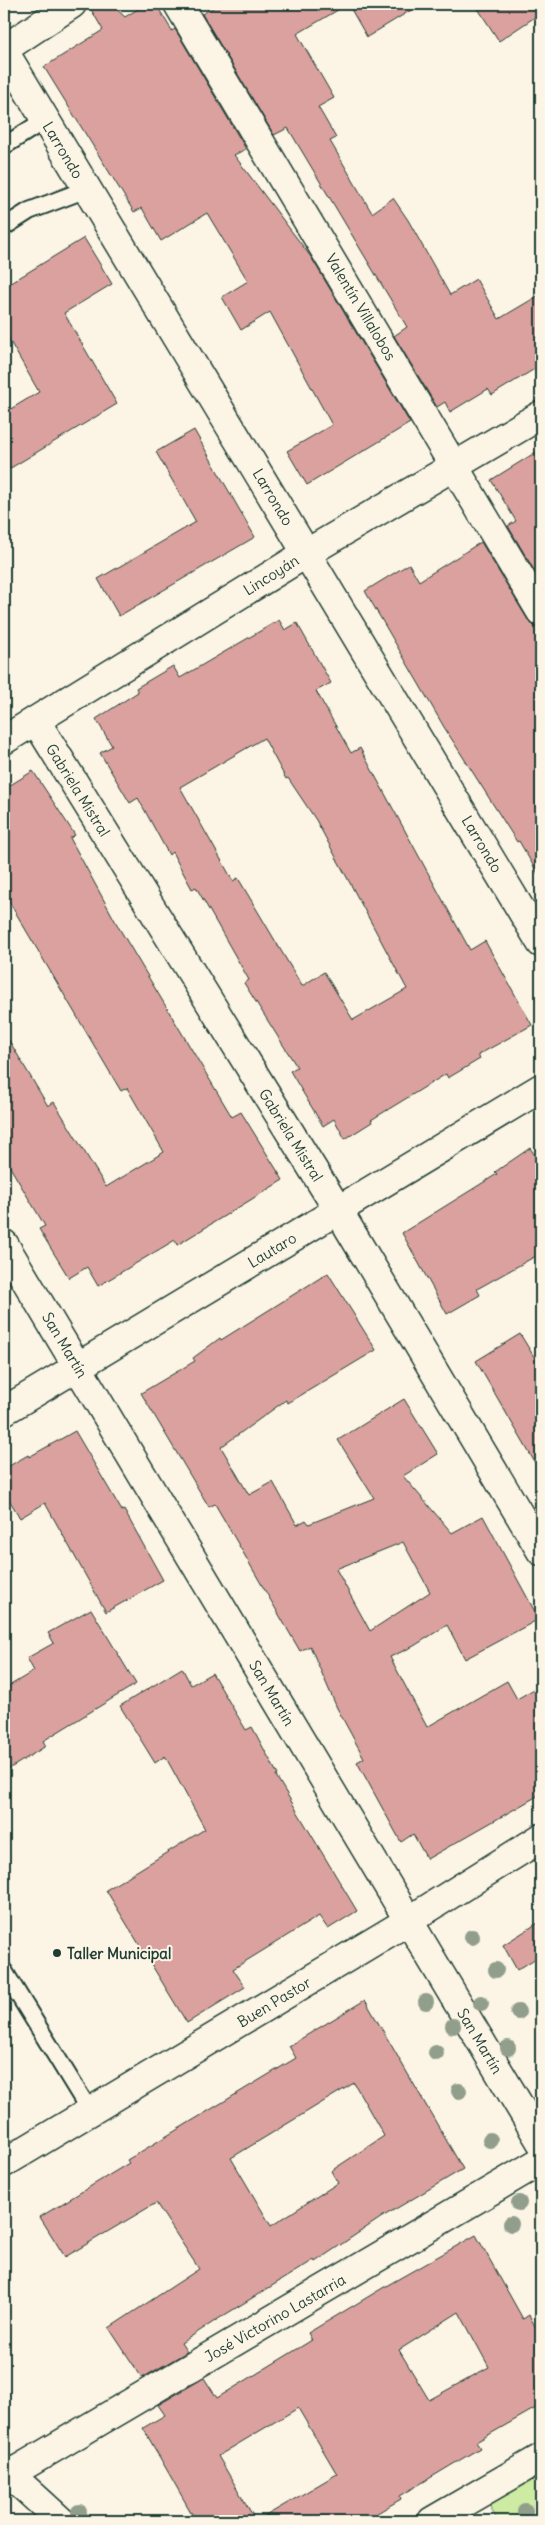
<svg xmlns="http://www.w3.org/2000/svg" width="545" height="2525" font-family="Delius,sans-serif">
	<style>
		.green { fill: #cdeba2; stroke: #76946b }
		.building { fill: #dba19f; stroke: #1f3d34; fill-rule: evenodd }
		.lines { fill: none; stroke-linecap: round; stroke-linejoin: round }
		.lane-casing { stroke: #1f3d34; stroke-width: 20 }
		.street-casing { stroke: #1f3d34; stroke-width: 31 }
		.secondary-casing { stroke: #1f3d34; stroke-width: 31 }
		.lane { stroke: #fcf5e5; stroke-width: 16 }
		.street { stroke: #fcf5e5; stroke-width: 28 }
		.secondary { stroke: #fcf5e5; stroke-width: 28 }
		.tree { fill: #919e8c }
		.poi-dot { fill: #1f3d34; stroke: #fcf5e5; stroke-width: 2 }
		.labels { text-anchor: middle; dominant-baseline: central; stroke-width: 4; stroke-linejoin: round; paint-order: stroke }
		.street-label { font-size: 15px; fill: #1f3d34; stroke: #fcf5e5 }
		.poi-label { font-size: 15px; font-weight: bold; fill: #1f3d34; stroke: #fcf5e5; text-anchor: start }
	</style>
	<rect width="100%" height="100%" fill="#fcf5e5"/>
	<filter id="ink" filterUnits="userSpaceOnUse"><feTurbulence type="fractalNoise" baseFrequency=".02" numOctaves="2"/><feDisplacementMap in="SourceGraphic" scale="10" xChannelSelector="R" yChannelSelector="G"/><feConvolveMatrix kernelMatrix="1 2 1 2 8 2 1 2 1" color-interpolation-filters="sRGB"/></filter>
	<g filter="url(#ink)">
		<polygon class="green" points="541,2470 541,2521 498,2521 487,2501"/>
		<g class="building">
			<polygon points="88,4 111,4 125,17 146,4 156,4 172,31 175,29 246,149 234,155 311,257 410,423 307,485 287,451 332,425 270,312 241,330 222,297 248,281 207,213 161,241 142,208 134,212 44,67 103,30"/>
			<polygon points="219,4 421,4 367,37 348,4 297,34 334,98 318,107 336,138 330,141 372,213 393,198 408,220 450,295 476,279 499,319 541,294 541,365 492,395 488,389 450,412 445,402 437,407 394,336 407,327 288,128 274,135 202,14"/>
			<polygon points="475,4 541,4 541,13 499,41"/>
			<polygon points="84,238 112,284 64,313 117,404 4,472 4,413 39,392 4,331 4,287"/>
			<polygon points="194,430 255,537 119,616 98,579 196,522 156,452"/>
			<polygon points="541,449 541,582 508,526 516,521 491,480"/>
			<polygon points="481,542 528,620 534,626 541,628 541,879 519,841 517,842 444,727 365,591 409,564 419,581"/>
			<path d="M279 620 285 630 297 623 331 683 316 691 351 753 360 748 470 950 485 941 532 1025 478 1055 480 1059 448 1078 446 1074 371 1120 372 1122 345 1139 334 1119 323 1126 290 1071 297 1067 244 983 249 980 196 887 192 889 172 852 169 855 138 798 130 803 100 753 112 746 96 719 138 692 136 688 173 666 180 678ZM264 738 286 779 288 778 316 820 407 989 353 1020 324 972 302 986 238 878 233 881 180 787Z"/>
			<polygon points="33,771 75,835 70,838 119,928 232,1117 241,1112 283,1180 177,1245 175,1240 98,1286 87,1267 69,1278 39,1229 45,1226 4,1157 4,1032 48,1106 54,1102 106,1187 164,1152 127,1088 121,1091 4,893 4,789"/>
			<polygon points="530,1148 541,1164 541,1253 477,1289 480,1295 447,1314 402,1233 497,1174 495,1172"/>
			<path d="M328 1273 376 1350 288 1403 286 1400 221 1447 249 1495 273 1482 297 1525 306 1520 309 1524 374 1498 338 1440 404 1399 438 1454 403 1476 452 1533 483 1516 539 1619 465 1659 447 1625 414 1646 390 1657 427 1727 507 1681 517 1699 541 1685V1794L427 1859 413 1834 401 1842 357 1762 364 1758 337 1708 310 1646 300 1651 215 1504 209 1507 141 1393 195 1361 193 1358 220 1338 221 1340ZM403 1542 430 1592 370 1631 336 1569Z"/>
			<polygon points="520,1334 541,1368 541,1473 476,1361"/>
			<polygon points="75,1431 122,1511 124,1510 163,1580 106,1612 45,1503 20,1518 4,1491 4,1469 28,1455 29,1457"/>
			<polygon points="91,1609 136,1684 43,1741 46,1746 4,1772 4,1689 34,1671 27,1658 54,1643 48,1633"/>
			<polygon points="182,1668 191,1685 212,1673 246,1730 252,1727 278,1775 276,1776 357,1911 328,1929 319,1916 233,1969 245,1987 187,2023 106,1890 205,1829 165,1756 155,1763 120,1706"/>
			<polygon points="541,1921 541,1955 517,1970 503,1945"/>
			<path d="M365 2000 463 2169 382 2217 315 2262 314 2260 218 2319 181 2343 187 2352 142 2378 109 2328 199 2269 156 2203 65 2257 40 2217 129 2163 127 2160 296 2058 289 2046ZM354 2083 384 2136 331 2171 338 2183 271 2226 231 2158Z"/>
			<path d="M476 2235 523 2319 529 2315 541 2337V2405L476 2442 480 2448 400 2496 401 2499 364 2521H257L337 2474 298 2408 218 2456 256 2521H196L143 2428 165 2415 158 2405 204 2378 217 2398 312 2340 308 2333 386 2286ZM459 2312 489 2367 429 2400 399 2350Z"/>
		</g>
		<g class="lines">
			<g class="lane-casing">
				<g id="lane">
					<polyline points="4,146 45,120"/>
					<polyline points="4,227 29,211 87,189"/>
					<polyline points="4,1971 91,2113"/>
				</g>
			</g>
			<g class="street-casing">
				<g id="street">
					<polyline points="178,4 541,612"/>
					<polyline points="36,721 338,1210 541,1551"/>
					<polyline points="4,740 307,553 541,415"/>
					<polyline points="4,1244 541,2142"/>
					<polyline points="4,1411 541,1088"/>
					<polyline points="4,2163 408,1921 541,1838"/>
					<polyline points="10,2474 541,2161"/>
					<polyline points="432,2521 541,2458"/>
				</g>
			</g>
			<g class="secondary-casing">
				<g id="secondary">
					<polyline points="4,49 72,4"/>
					<polyline points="4,51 541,943"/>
					<polyline points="4,2469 61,2521"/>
				</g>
			</g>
			<use href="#lane" class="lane"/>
			<use href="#street" class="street"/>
			<use href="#secondary" class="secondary"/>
		</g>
		<g class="tree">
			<circle cx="472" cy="1937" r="8"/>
			<circle cx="496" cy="1970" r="8"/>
			<circle cx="426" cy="2002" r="8"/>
			<circle cx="481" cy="2003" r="8"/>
			<circle cx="518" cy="2012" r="8"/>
			<circle cx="453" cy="2026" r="8"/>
			<circle cx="508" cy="2048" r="8"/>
			<circle cx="436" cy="2053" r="8"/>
			<circle cx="459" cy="2091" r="8"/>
			<circle cx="490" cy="2140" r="8"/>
			<circle cx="519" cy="2203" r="8"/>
			<circle cx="511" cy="2224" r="8"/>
			<circle cx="525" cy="2511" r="8"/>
			<circle cx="79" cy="2512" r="8"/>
		</g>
	</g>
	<circle class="poi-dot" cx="57" cy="1953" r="5"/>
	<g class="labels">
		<g class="street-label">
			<text transform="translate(63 150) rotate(59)">Larrondo</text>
			<text transform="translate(361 307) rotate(59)">Valentín Villalobos</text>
			<text transform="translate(273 497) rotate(59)">Larrondo</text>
			<text transform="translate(271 575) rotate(-32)">Lincoyán</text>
			<text transform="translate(78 790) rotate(58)">Gabriela Mistral</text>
			<text transform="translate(482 844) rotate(59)">Larrondo</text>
			<text transform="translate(291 1135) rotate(58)">Gabriela Mistral</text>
			<text transform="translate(272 1250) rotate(-31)">Lautaro</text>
			<text transform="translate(65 1345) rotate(59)">San Martín</text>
			<text transform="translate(272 1693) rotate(59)">San Martín</text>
			<text transform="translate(274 2002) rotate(-31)">Buen Pastor</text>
			<text transform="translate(480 2041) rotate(59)">San Martín</text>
			<text transform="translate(275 2318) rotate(-30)">José Victorino Lastarria</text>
		</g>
		<g class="poi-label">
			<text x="67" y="1953">Taller Municipal</text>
		</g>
	</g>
	<rect width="545" height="2525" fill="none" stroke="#fcf5e5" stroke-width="20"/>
	<rect x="10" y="10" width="525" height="2505" fill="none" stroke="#1f3d34" stroke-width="2" filter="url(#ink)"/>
</svg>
